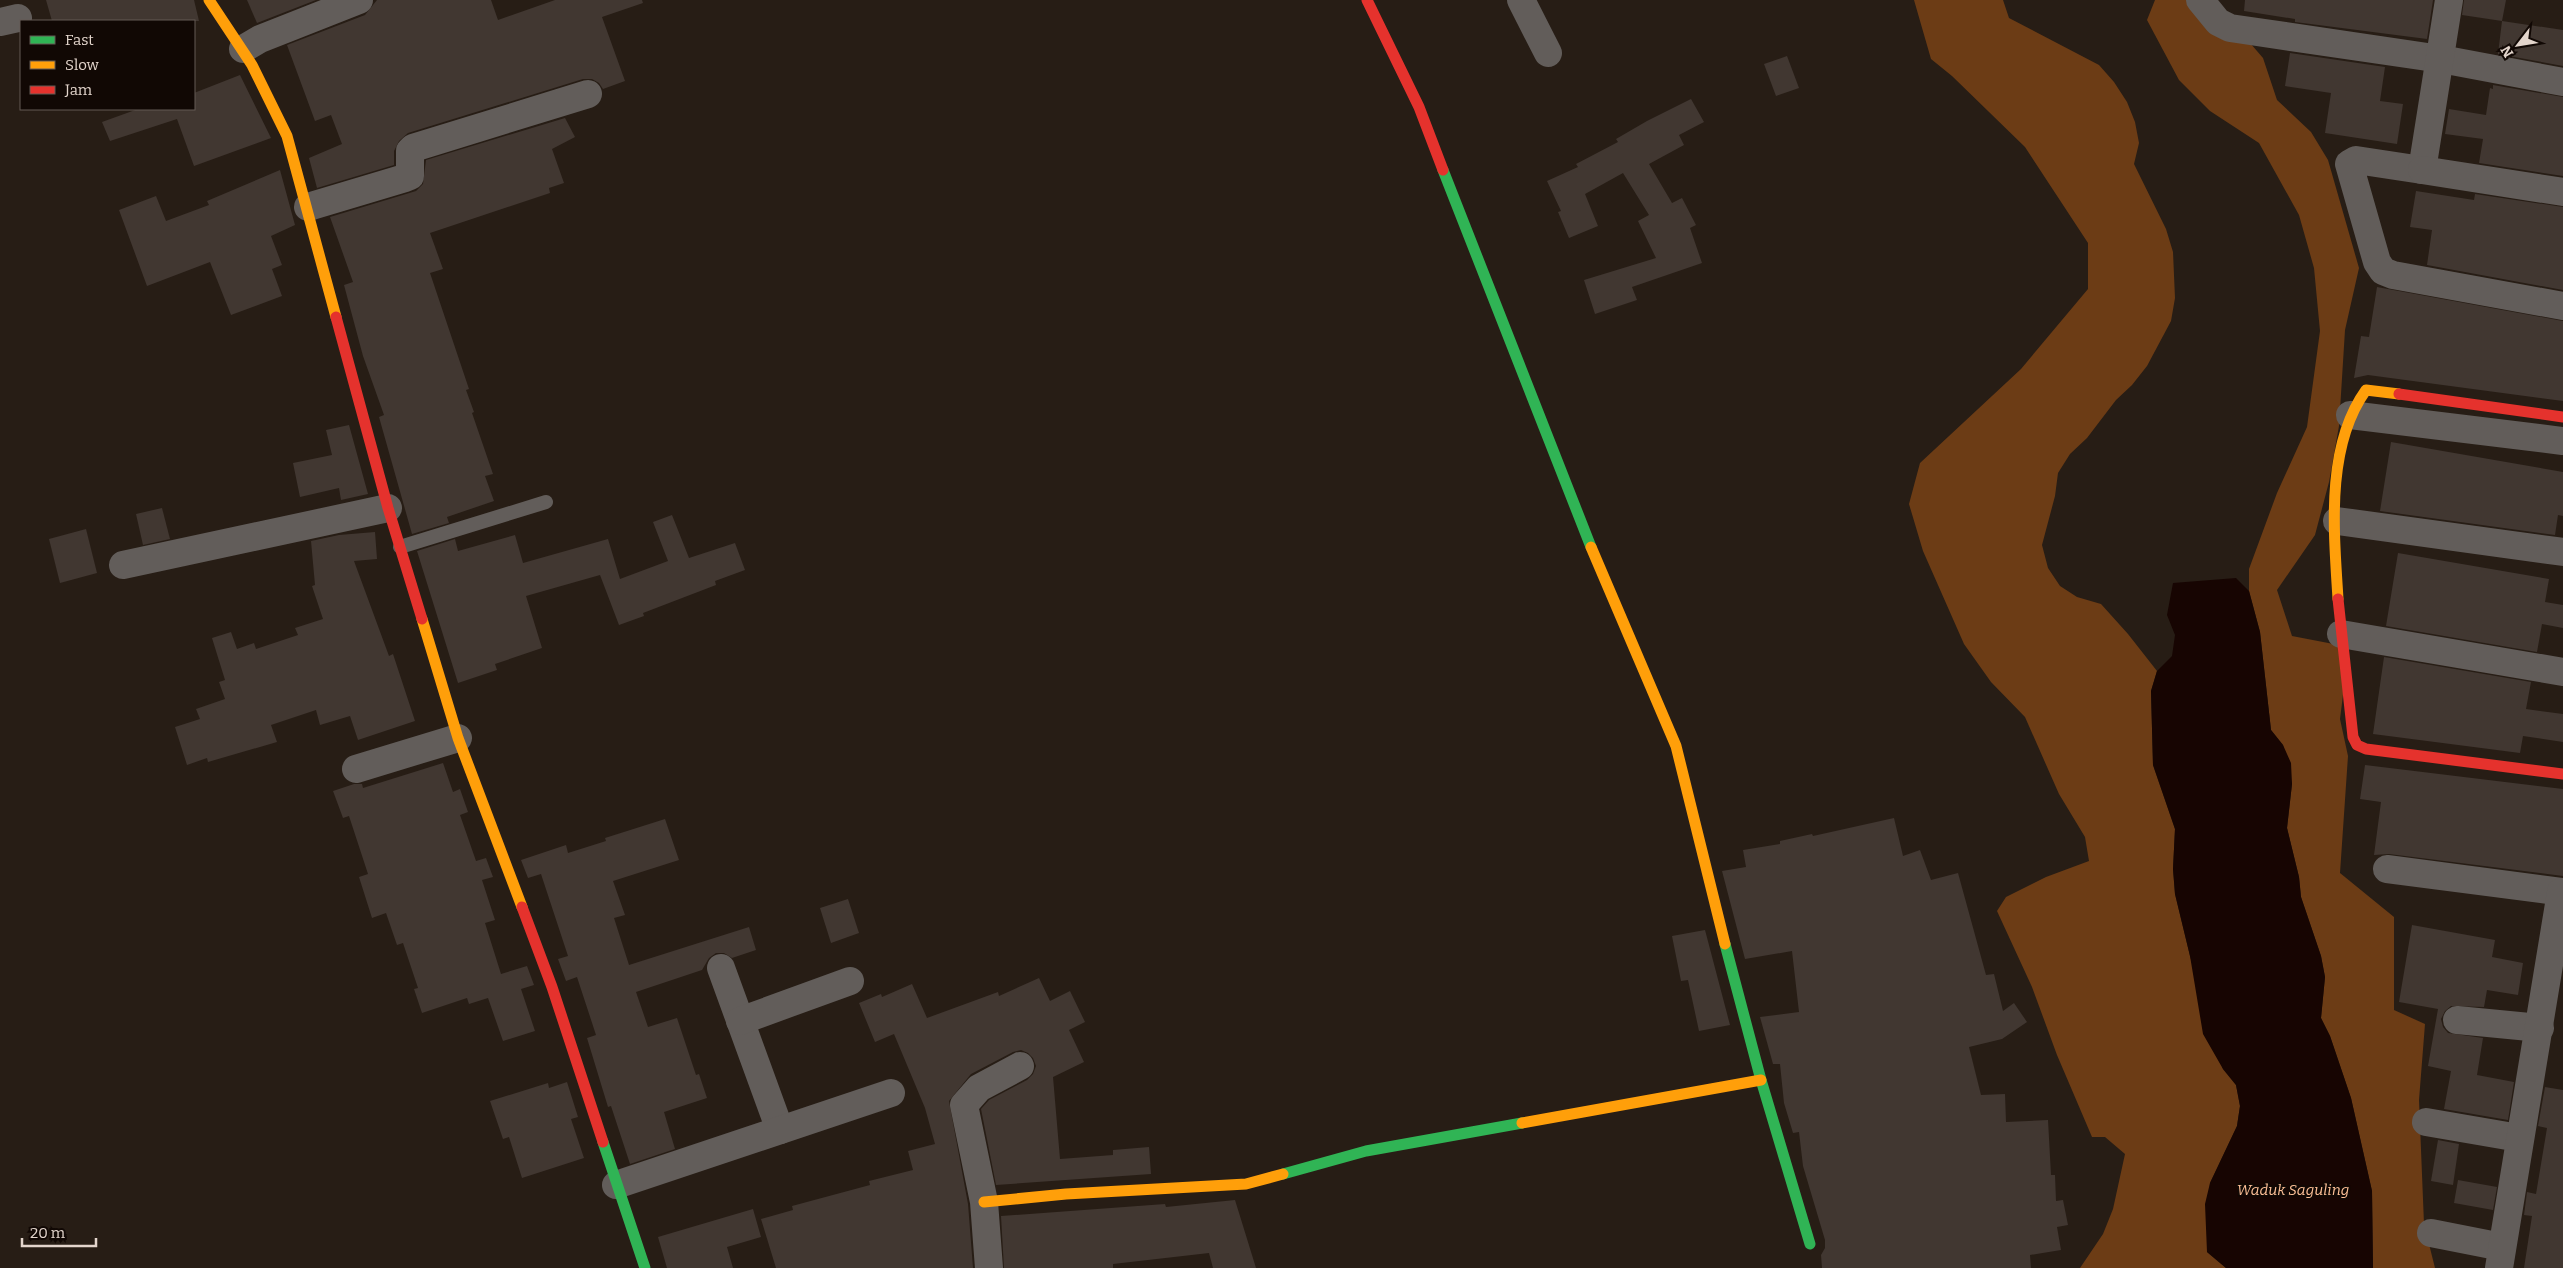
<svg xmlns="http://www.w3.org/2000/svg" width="2563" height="1268" font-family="Bitter,serif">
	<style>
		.forest { fill: #6c3c15 }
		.water { fill: #170502 }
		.building { fill: #413731 }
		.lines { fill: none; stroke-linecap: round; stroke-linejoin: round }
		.lane { stroke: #625d5a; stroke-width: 14 }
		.street { stroke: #625d5a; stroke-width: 28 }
		.fast { stroke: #30b455; stroke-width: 11 }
		.slow { stroke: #ff9f0a; stroke-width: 11 }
		.jam { stroke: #e5322d; stroke-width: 11 }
		.labels { text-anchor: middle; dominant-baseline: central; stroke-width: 4; stroke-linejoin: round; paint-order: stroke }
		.water-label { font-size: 15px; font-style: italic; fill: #fcbf96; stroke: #110804 }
	</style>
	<rect width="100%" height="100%" fill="#271d15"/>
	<g class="forest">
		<polygon points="1914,0 2003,0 2009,18 2099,65 2114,82 2127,102 2135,122 2139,143 2134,164 2166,229 2173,252 2175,298 2171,321 2147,366 2132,385 2116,400 2087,438 2070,454 2058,473 2055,496 2042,545 2048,568 2060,586 2077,597 2101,604 2128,634 2157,671 2151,691 2153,765 2175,829 2173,869 2175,894 2190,956 2223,1069 2236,1085 2240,1106 2237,1126 2210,1183 2207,1252 2226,1268 2080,1268 2103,1234 2113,1209 2125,1154 2105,1137 2092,1137 2057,1055 2032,987 1997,911 2006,897 2046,877 2089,861 2085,837 2059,794 2025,717 1991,682 1964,644 1923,551 1909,504 1920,463 2021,369 2088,289 2088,243 2025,147 1952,76 1931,59"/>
		<polygon points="2155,0 2213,0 2263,58 2277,100 2311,132 2328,160 2359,268 2345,330 2339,426 2329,482 2315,535 2277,590 2292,636 2349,647 2340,719 2348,756 2340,873 2394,917 2394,1010 2425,1024 2419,1100 2424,1224 2435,1268 2373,1268 2372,1191 2351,1098 2330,1036 2321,1018 2325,977 2321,956 2301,897 2299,877 2287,828 2292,784 2283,745 2271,730 2260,632 2249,591 2249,569 2277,493 2307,427 2320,331 2314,268 2299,215 2259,143 2210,111 2179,80 2147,20"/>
	</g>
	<polygon class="water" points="2236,578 2249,591 2260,632 2271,730 2283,745 2291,763 2292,784 2287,828 2299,877 2301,897 2321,956 2325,977 2321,1018 2330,1036 2351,1098 2372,1191 2373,1268 2226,1268 2207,1252 2205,1204 2210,1183 2237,1126 2240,1106 2236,1085 2223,1069 2203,1034 2190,956 2175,894 2173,869 2175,829 2153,765 2151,691 2157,671 2172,656 2175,635 2167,615 2173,583"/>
	<g class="building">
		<polygon points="46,0 194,0 199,21 52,21"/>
		<polygon points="247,0 316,0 257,23"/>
		<polygon points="377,0 491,0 498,20 555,0 642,0 643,3 602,17 625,81 603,89 599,83 592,79 583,79 408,133 399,141 394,151 394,165 317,188 309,158 342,144 331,115 315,121 287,45 365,15"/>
		<polygon points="2245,0 2433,0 2427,39 2295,22 2295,19 2244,11"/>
		<polygon points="2464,0 2506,0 2502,21 2563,30 2563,66 2498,54 2502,21 2462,15"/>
		<polygon points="2290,53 2385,67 2380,101 2403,104 2397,144 2325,133 2331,93 2285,86"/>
		<polygon points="1787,56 1799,88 1776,96 1764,64"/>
		<polygon points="240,75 271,138 194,166 177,119 110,141 102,122 138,109 194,109 194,93"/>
		<polygon points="2493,85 2563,97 2563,176 2479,163 2483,139 2445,134 2449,109 2486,115 2490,88 2493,89"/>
		<polygon points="1691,99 1704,122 1679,135 1684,145 1649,164 1672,203 1682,198 1696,225 1690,228 1702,263 1632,287 1637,300 1595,314 1584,280 1656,258 1638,221 1649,215 1623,173 1585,194 1598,226 1569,238 1558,212 1561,211 1547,181 1578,167 1576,164 1618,142 1616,139 1647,121"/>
		<polygon points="565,118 575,137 552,149 564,183 549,188 550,193 430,233 443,269 430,273 469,389 466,390 474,412 472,413 493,474 485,476 494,501 447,517 449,523 412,534 379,417 384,415 363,356 344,285 353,282 330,217 416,191 423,184 426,160"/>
		<polygon points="280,170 295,225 271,236 282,265 272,269 282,296 231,315 210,262 147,286 119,210 156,196 166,221 209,205 207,201"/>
		<polygon points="2416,191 2474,200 2475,194 2563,207 2563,290 2427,265 2432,230 2410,227"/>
		<polygon points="2377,287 2563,321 2563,401 2368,375 2354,378 2361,336 2369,337"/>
		<polygon points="349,425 368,494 341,500 339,488 300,497 293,463 332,455 326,430"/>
		<polygon points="2391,442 2563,472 2563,516 2558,515 2555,535 2380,511"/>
		<polygon points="162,508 170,539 143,545 136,514"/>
		<polygon points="672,515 689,558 735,543 745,570 715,581 716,585 643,613 644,616 619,625 600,575 526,596 542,648 495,664 497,670 458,683 417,551 455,539 458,551 515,535 523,563 608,539 620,579 668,561 653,522"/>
		<polygon points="86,529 97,573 60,583 49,539"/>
		<polygon points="375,532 377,559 354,561 389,656 393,654 415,721 358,740 350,716 320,725 316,710 271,725 277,742 208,762 207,758 187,765 175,727 200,719 196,709 225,699 219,682 225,680 212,638 231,632 237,649 254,643 256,649 298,635 295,628 323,619 312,586 315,585 311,541 339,535"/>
		<polygon points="2398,553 2549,579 2545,602 2563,605 2563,628 2542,624 2537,652 2386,626"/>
		<polygon points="2384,657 2531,682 2526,709 2563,714 2563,742 2523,736 2520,753 2373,734"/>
		<polygon points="443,763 453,792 460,789 468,812 460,815 476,861 486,858 493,877 482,880 495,920 485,923 501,974 527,966 534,985 521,989 535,1031 503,1041 488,998 469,1004 467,998 422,1013 414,989 418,988 403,943 397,945 386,913 372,918 359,877 368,874 349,816 343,818 333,791 354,784 362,784 363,788"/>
		<polygon points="2365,765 2563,789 2563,876 2389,854 2374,855 2381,802 2360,799"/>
		<polygon points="1894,818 1903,856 1920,850 1931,880 1958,873 1986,975 1994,974 2003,1011 2014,1003 2027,1022 2002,1039 1969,1047 1981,1095 2005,1094 2006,1122 2048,1120 2051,1175 2055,1175 2056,1201 2063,1200 2068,1225 2057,1227 2061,1250 2030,1255 2031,1268 1822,1268 1821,1255 1825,1248 1825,1240 1803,1166 1799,1132 1793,1133 1784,1103 1780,1064 1773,1064 1760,1017 1799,1012 1792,951 1745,959 1722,871 1746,867 1743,850 1780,844 1780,841 1812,834 1813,836"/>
		<polygon points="665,819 679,860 613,881 625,915 614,918 629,965 749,927 756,950 732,958 724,953 716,953 709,958 702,970 636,992 648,1027 677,1018 696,1075 699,1074 707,1098 664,1112 675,1149 630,1164 611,1106 608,1107 587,1038 596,1035 577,977 566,981 558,959 568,956 541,874 528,878 521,860 566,845 568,853 606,841 605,838"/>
		<polygon points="848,899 859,933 831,943 820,908"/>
		<polygon points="2412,925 2495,940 2492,957 2523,963 2518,995 2487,990 2484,1007 2451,1006 2445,1011 2441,1019 2443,1027 2448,1033 2483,1038 2477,1075 2514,1082 2508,1120 2444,1109 2451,1071 2428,1066 2438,1009 2399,1002"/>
		<polygon points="1705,930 1730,1025 1699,1031 1688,980 1681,981 1672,936"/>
		<polygon points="1039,978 1050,1001 1070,991 1085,1022 1069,1030 1084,1062 1053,1077 1060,1159 1113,1155 1113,1150 1149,1147 1151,1174 996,1185 981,1109 989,1100 1027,1080 1033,1074 1036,1066 1033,1058 1028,1053 1021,1050 1013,1052 971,1074 949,1101 968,1204 973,1268 776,1268 761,1219 793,1210 792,1206 870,1185 869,1181 913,1170 908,1151 935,1144 925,1108 894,1034 875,1042 859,1003 881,994 882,997 912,984 927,1018 998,992 999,996"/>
		<polygon points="567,1082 578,1117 571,1119 584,1158 522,1178 509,1137 503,1139 490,1101 548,1083 549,1088"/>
		<polygon points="2545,1087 2563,1090 2563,1268 2524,1268 2532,1216 2524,1215 2527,1192 2536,1194 2547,1128 2538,1126"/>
		<polygon points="2438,1140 2459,1144 2453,1185 2431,1181"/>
		<polygon points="2458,1180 2497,1187 2493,1210 2454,1203"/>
		<polygon points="1235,1200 1256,1268 1213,1268 1209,1253 1113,1264 1113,1268 1004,1268 1001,1216 1165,1204 1166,1207"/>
		<polygon points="753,1209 761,1237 727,1247 733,1268 667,1268 658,1237"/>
	</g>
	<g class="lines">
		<polyline class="lane" points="400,547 546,502"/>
		<g class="street">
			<polyline points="1521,0 1548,53"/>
			<polyline points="2200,0 2218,22 2230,28 2441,59 2563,82"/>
			<polyline points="2449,0 2422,170 2356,160 2349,164 2377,262 2383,271 2393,275 2563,306"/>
			<polyline points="0,22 18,18"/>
			<polyline points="243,49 260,39 359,0"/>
			<polyline points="2422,170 2563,192"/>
			<polyline points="308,207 405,178 410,176 410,151 413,148 588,94"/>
			<polyline points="2350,415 2563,441"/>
			<polyline points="2337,521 2563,552"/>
			<polyline points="123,565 388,508"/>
			<polyline points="2341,634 2563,672"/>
			<polyline points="356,769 458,738"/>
			<polyline points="2387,869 2563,892"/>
			<polyline points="721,968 780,1130"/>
			<polyline points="2457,1020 2540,1028"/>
			<polyline points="740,1021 850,981"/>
			<polyline points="2426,1122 2519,1138"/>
			<polyline points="616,1185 891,1093"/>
			<polyline points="2431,1233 2502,1247"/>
			<polyline points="989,1268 984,1202 964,1105 979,1088 1020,1066"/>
			<polyline points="2499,1268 2561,892"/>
		</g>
		<g class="fast">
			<polyline points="1443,170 1591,547"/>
			<polyline points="1725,944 1761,1080 1810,1244"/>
			<polyline points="603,1142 645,1268"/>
			<polyline points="1283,1174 1366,1151 1522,1123"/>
		</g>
		<g class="slow">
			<polyline points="209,0 252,65 287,136 336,317"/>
			<polyline points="1591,547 1676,746 1725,944"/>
			<path d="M2338 599C2334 532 2325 447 2366 390L2399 394"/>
			<polyline points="422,619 458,738 522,907"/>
			<polyline points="1522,1123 1761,1080"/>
			<polyline points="984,1202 1066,1194 1246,1184 1283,1174"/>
		</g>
		<g class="jam">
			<polyline points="1367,0 1419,107 1443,170"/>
			<polyline points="336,317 388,508 422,619"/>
			<polyline points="2399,394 2563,417"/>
			<polyline points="2338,599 2353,737 2357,745 2366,749 2563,774"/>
			<polyline points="522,907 552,987 603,1142"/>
		</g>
	</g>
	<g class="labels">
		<g class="water-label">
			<text x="2293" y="1190">Waduk Saguling</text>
		</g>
	</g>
	<rect x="20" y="20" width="175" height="90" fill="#110804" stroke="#655a54"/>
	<rect x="30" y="36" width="25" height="8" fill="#30b455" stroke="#655a54"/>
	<text x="65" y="45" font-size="15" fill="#e3d5cc">Fast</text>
	<rect x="30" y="61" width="25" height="8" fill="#ff9f0a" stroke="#655a54"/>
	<text x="65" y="70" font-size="15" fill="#e3d5cc">Slow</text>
	<rect x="30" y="86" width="25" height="8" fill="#e5322d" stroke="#655a54"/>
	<text x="65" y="95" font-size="15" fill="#e3d5cc">Jam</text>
	<g transform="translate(2518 45) rotate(239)" stroke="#110804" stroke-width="4" paint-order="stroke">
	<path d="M0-4L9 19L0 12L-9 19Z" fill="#e3d5cc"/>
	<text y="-8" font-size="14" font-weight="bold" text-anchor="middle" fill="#e3d5cc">N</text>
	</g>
	<path d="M22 1238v8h74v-8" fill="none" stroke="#e3d5cc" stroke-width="2.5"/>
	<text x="30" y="1238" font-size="15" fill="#e3d5cc" stroke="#110804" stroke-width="4" paint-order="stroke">20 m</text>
</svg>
